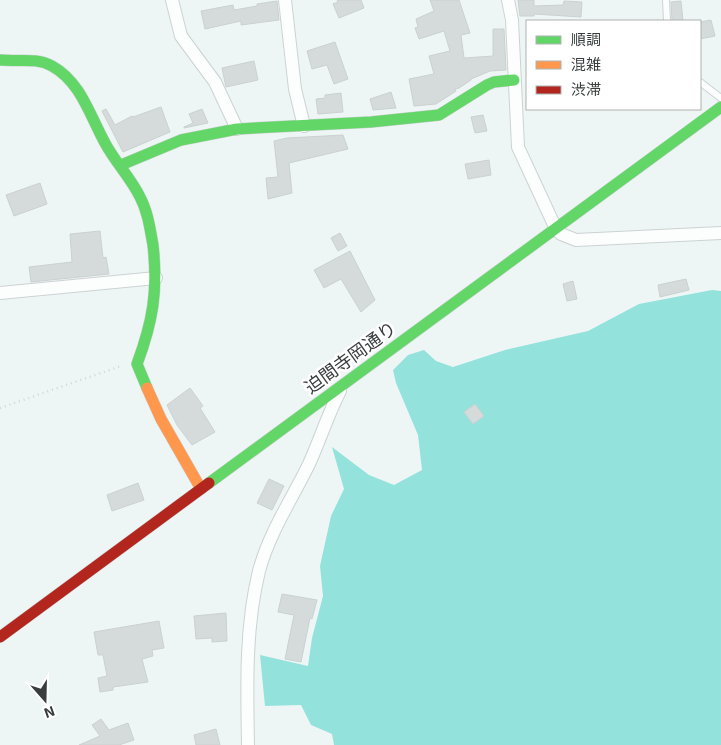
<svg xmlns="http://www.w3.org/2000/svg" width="721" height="745" font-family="'Exo 2','Noto Sans JP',sans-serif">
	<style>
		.forest { fill: #93e2dc }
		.building { fill: #d5dbda; stroke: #cad1d0 }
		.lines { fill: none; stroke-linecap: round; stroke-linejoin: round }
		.lane-casing { stroke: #ccd2d2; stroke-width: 8 }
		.street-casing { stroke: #ccd2d2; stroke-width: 14 }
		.fast-casing { stroke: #ccd2d2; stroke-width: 12 }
		.slow-casing { stroke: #ccd2d2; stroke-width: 12 }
		.jam-casing { stroke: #ccd2d2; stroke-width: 12 }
		.path { stroke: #d3d6d6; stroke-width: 2.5; stroke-dasharray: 1 4; stroke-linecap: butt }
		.lane { stroke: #fcfefe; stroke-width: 6 }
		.street { stroke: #fcfefe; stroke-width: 12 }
		.fast { stroke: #63d668; stroke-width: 11 }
		.slow { stroke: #ff974d; stroke-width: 11 }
		.jam { stroke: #b3261e; stroke-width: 11 }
		.labels { text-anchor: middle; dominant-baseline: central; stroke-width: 5; stroke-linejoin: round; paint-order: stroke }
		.street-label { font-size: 18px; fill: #383d3d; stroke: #fff }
	</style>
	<rect width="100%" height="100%" fill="#eef6f5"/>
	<polygon class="forest" points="712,290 721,291 721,745 334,745 332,734 311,725 301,705 265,706 260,655 308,666 312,638 323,596 320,566 331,516 344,489 332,447 369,475 394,485 422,470 418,435 396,383 393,370 408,355 424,350 436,361 453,367 505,350 588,331 639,304"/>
	<g class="building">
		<polygon points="337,0 361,0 364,8 339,18 333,4 338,2"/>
		<polygon points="430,0 459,0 470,33 461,35 464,58 493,56 493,29 504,29 506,70 490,71 471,79 471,80 459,88 455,89 456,91 436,104 414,106 409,79 434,74 429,56 450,51 444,31 419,39 415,28 418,27 416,19 434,11"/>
		<polygon points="518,0 534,0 534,6 563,5 564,1 582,2 581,17 534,14 534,16 520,16"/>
		<polygon points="277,1 279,20 241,25 241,21 205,29 201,11 233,5 234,10 257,6 257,4"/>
		<polygon points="681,1 683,21 672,21 671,2"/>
		<polygon points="711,20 715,36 700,39 700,22"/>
		<polygon points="335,42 348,79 334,84 327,65 312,69 307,51"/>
		<polygon points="254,61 258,80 226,87 222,68"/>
		<polygon points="391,92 396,108 373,110 370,99"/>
		<polygon points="341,93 343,112 318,114 316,99 325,98 325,95"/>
		<polygon points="161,107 170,132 123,152 102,111 106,109 115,125 132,116 133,117"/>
		<polygon points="202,109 208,123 184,128 184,127 193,123 189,114"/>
		<polygon points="483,115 487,131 475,133 471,117"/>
		<polygon points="343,135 348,149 289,163 292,193 268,199 266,178 278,177 274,141 287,138"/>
		<polygon points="489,160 491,175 468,179 465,164"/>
		<polygon points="40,183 47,204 14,216 6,195"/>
		<polygon points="100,231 103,258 106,257 109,274 31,282 29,267 72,262 70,234"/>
		<polygon points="340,233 347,246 338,251 331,238"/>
		<polygon points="350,251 375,300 361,312 341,279 324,288 314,270"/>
		<polygon points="686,279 689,290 660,297 658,285"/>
		<polygon points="573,281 577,299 567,301 563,284"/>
		<polygon points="190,388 203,406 200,408 215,432 192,445 177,425 167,405"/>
		<polygon points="475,404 484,416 473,424 464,412"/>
		<polygon points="269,479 284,486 272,510 257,503"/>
		<polygon points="138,483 144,500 112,511 107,495"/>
		<polygon points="282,594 317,600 312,619 310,618 301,662 285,659 294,615 278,612"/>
		<polygon points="226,613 227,641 212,642 212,638 196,639 194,616"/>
		<polygon points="159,621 164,648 152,650 153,656 142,659 148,682 113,687 113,690 100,692 98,678 107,676 103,655 98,655 94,632"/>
		<polygon points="101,719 109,730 128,723 134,740 119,745 79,745 100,736 92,725"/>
		<polygon points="216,729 220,745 196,745 194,735"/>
	</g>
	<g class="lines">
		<g class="lane-casing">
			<g id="lane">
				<polyline points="666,0 667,21"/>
				<polyline points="700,82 721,98"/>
			</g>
		</g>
		<g class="street-casing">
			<g id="street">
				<polyline points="172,0 181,36 215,82 237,129"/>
				<polyline points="285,0 295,89 304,126"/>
				<polyline points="508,0 512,20 518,147 556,229 561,234 576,240 721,233"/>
				<polyline points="0,293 156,278"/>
				<path d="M248 745C247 687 245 628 259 571 269 533 292 499 309 464 320 440 328 414 340 391"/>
			</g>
		</g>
		<g class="fast-casing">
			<g id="fast">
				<path d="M0 60C18 62 36 57 52 66 81 82 90 116 105 143 115 162 131 178 140 197 148 212 150 229 153 245 158 291 153 321 137 364L147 388"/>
				<polyline points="121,165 181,140 237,129 371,122 439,115 487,85 494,82 514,80"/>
				<polyline points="209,483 721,107"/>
			</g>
		</g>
		<g class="slow-casing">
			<polyline id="slow" points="147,388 161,419 201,489"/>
		</g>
		<g class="jam-casing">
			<polyline id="jam" points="0,637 209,483"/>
		</g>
		<polyline class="path" points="0,408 121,366"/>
		<use href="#lane" class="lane"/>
		<use href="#street" class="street"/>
		<use href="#fast" class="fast"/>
		<use href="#slow" class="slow"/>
		<use href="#jam" class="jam"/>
	</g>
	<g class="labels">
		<g class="street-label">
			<text transform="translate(350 357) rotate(-36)">迫間寺岡通り</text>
		</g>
	</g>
	<rect x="526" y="20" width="175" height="90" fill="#ffffff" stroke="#afb1b1"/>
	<rect x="536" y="36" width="25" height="8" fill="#63d668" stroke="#afb1b1"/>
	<text x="571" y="45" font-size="15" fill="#383d3d">順調</text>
	<rect x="536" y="61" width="25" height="8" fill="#ff974d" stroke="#afb1b1"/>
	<text x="571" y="70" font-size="15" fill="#383d3d">混雑</text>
	<rect x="536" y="86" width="25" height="8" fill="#b3261e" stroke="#afb1b1"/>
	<text x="571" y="95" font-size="15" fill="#383d3d">渋滞</text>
	<g transform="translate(45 700) rotate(160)" stroke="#ffffff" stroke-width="4" paint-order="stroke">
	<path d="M0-4L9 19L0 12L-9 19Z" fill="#383d3d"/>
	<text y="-8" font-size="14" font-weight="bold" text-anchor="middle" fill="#383d3d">N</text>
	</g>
</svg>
